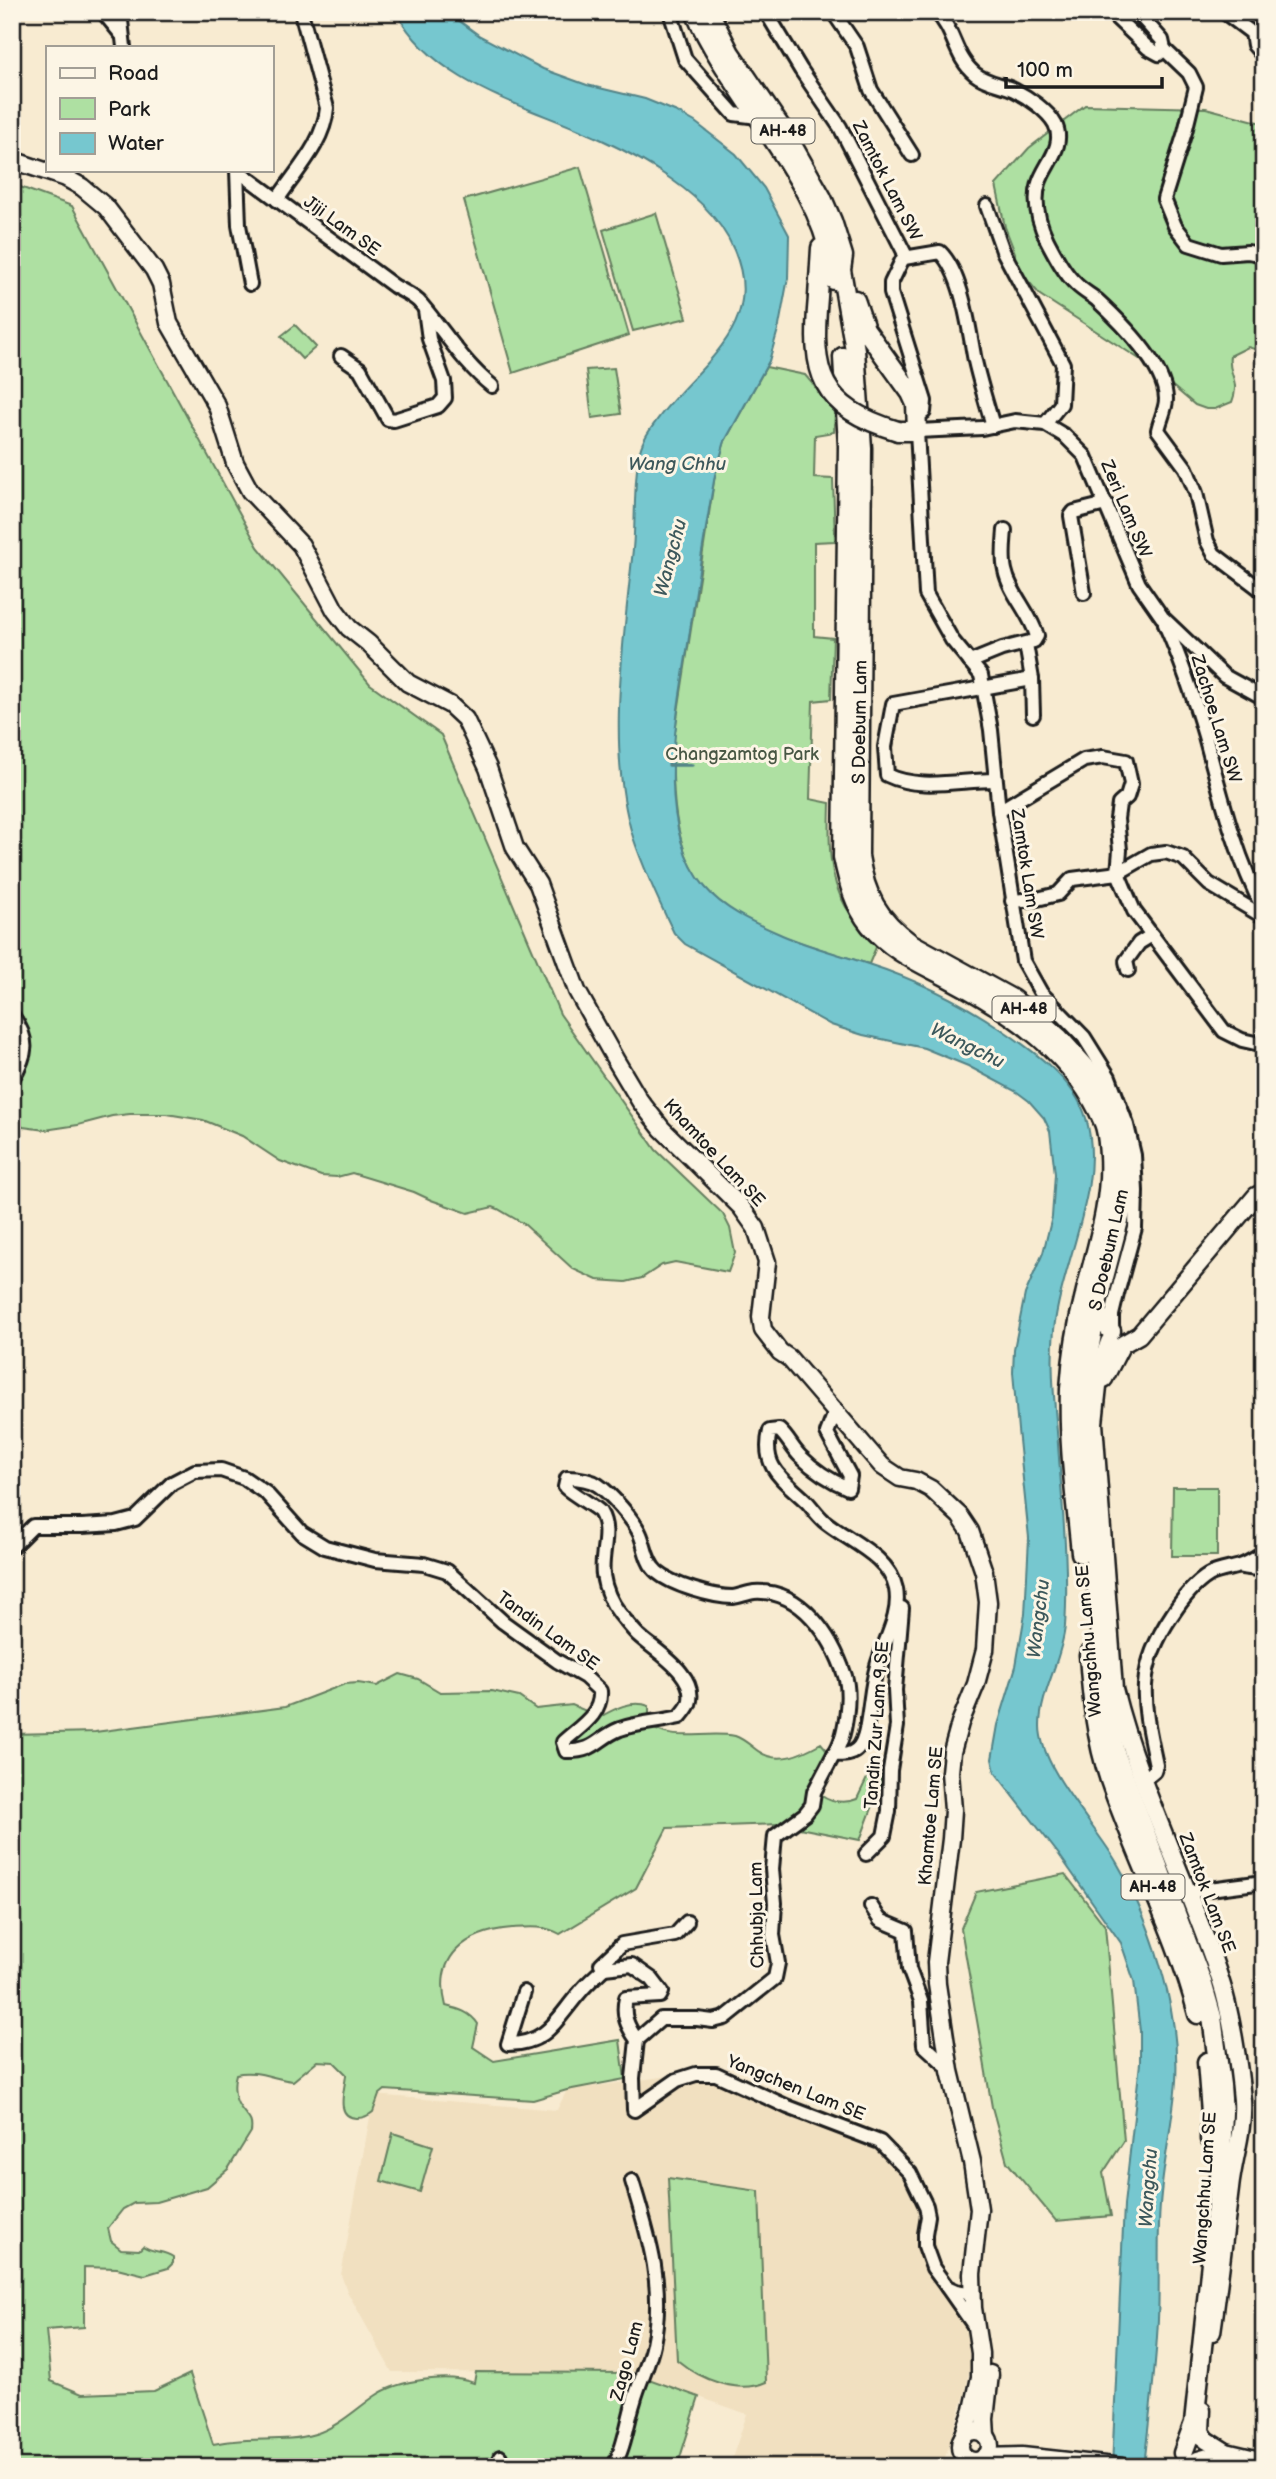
<svg xmlns="http://www.w3.org/2000/svg" width="1276" height="2479" font-family="'Balsamiq Sans',sans-serif">
	<style>
		.built { fill: #f1e0c0 }
		.green { fill: #aee0a2; stroke: #657e5f; stroke-width: 2 }
		.water { fill: #76c7cf; stroke: #528387; stroke-width: 2 }
		.lines { fill: none; stroke-linecap: round; stroke-linejoin: round }
		.stream { stroke: #528387; stroke-width: 3.5 }
		.minor-casing { stroke: #1c1c1c; stroke-width: 18 }
		.major-casing { stroke: #1c1c1c; stroke-width: 21 }
		.highway-casing { stroke: #1c1c1c; stroke-width: 23 }
		.minor { stroke: #fcf5e5; stroke-width: 12 }
		.major { stroke: #fcf5e5; stroke-width: 16 }
		.highway { stroke: #fcf5e5; stroke-width: 18 }
		.highway-bridge-casing { stroke: #1c1c1c; stroke-width: 23; stroke-linecap: butt }
		.highway-bridge { stroke: #fcf5e5; stroke-width: 18 }
		.labels { text-anchor: middle; dominant-baseline: central; stroke-width: 6; stroke-linejoin: round; paint-order: stroke }
		.shield { fill: #fcf5e5; stroke: #5f5d58; stroke-width: 2 }
		.shield-label { font-size: 16px; font-weight: bold; fill: #1c1c1c }
		.street-label { font-size: 18px; fill: #1c1c1c; stroke: #fcf5e5 }
		.park-label { font-size: 18px; fill: #485744; stroke: #fcf5e5 }
		.water-label { font-size: 19px; font-style: italic; fill: #3c585b; stroke: #fcf5e5 }
	</style>
	<rect width="100%" height="100%" fill="#f8ebd1"/>
	<filter id="ink" filterUnits="userSpaceOnUse"><feTurbulence type="fractalNoise" baseFrequency=".0143" numOctaves="2"/><feDisplacementMap in="SourceGraphic" scale="14" xChannelSelector="R" yChannelSelector="G"/><feConvolveMatrix kernelMatrix="1 2 1 2 8 2 1 2 1" color-interpolation-filters="sRGB"/></filter>
	<g filter="url(#ink)">
		<polygon class="built" points="712,2070 802,2110 880,2135 909,2164 930,2207 944,2295 954,2307 968,2336 970,2364 965,2394 942,2467 729,2467 747,2414 632,2373 392,2372 347,2291 341,2275 374,2095 557,2110 567,2090"/>
		<g class="green">
			<path d="M1085 105 1206 108 1262 123 1264 118V352L1248 347 1230 356C1227 374 1241 380 1232 402L1215 409H1206L1195 405 1144 362 1040 295 1020 271 1015 260V253L1005 227 996 185 1029 148Z"/>
			<polygon points="580,167 629,335 513,373 464,200"/>
			<polygon points="12,184 72,206 258,547 370,684 441,735 560,1014 656,1150 723,1214 730,1228 735,1253 728,1272 675,1262 662,1265 642,1278 626,1282 597,1280 573,1269 524,1224 498,1209 493,1207 468,1213 431,1200 414,1192 352,1173 337,1177 321,1176 280,1161 242,1136 203,1120 167,1114 130,1114 112,1116 78,1125 45,1130 23,1127 12,1121"/>
			<polygon points="656,213 687,318 633,331 603,230"/>
			<polygon points="295,325 316,347 302,359 281,336"/>
			<path d="M766 367 805 375 835 410 834 432 815 435 814 478 833 479 835 541 814 542V636L833 638 831 699 813 701 810 799 830 803C829 837 827 876 846 907 854 920 867 933 877 945L869 964C820 949 735 927 702 884 673 846 672 790 673 744L715 475 725 441Z"/>
			<polygon points="614,368 621,414 592,418 586,370"/>
			<polygon points="1173,1487 1217,1487 1217,1556 1172,1556"/>
			<path d="M400 1674 418 1679 440 1692 492 1691 519 1697 536 1709 572 1705 600 1717C614 1709 632 1699 649 1706V1718L644 1722C671 1745 704 1730 735 1736 744 1739 751 1746 758 1751 779 1766 803 1753 821 1743L827 1750C825 1764 814 1772 811 1785 822 1799 840 1806 857 1799L869 1774 874 1772 880 1775 881 1784 860 1840 779 1824 667 1828 636 1888 560 1934C545 1925 528 1927 512 1928 466 1932 433 1956 446 2006 459 2009 470 2012 478 2024L473 2047 494 2061 620 2040 625 2079 567 2090 533 2100 385 2090 379 2095 373 2112C368 2116 363 2118 357 2118 333 2118 346 2086 346 2074L334 2062 317 2061 293 2081C274 2079 255 2069 236 2074 233 2084 234 2099 240 2107 247 2118 253 2118 251 2132L228 2169 207 2187 156 2202 134 2203 123 2209 108 2228 111 2241 121 2249 139 2250 143 2246C152 2253 163 2250 173 2257V2263L168 2268 145 2275 117 2268 84 2267V2327L46 2330 51 2381 82 2394 154 2391 190 2374 213 2444C220 2443 227 2441 234 2441 261 2438 289 2442 315 2434 338 2427 356 2409 375 2396 398 2380 448 2373 474 2383L476 2372 632 2373 699 2397 677 2467H12V1734L95 1732 285 1707 345 1684 358 1683 377 1686Z"/>
			<polygon points="1065,1874 1105,1926 1124,2141 1103,2173 1111,2216 1056,2221 1007,2162 992,2107 961,1928 976,1892"/>
			<polygon points="393,2133 433,2146 420,2192 381,2181"/>
			<path d="M668 2178 759 2191 766 2382C737 2395 700 2379 677 2360Z"/>
		</g>
		<path class="water" d="M396 12H447L480 36 543 69 587 85 645 99 677 112 695 122 736 154 764 188 789 235 788 278 779 326 769 361 725 441 715 475C705 531 696 587 688 644 677 716 653 825 705 887 724 910 755 923 782 935 810 947 839 954 868 964 915 979 960 1001 1001 1029 1032 1050 1075 1080 1086 1118 1106 1185 1061 1263 1054 1330 1050 1368 1055 1406 1058 1444 1062 1502 1069 1569 1065 1626 1062 1660 1040 1693 1040 1726 1040 1768 1096 1826 1117 1863 1138 1899 1154 1940 1164 1979 1173 2012 1178 2047 1176 2081 1173 2122 1163 2163 1160 2205 1157 2243 1160 2281 1158 2319 1156 2368 1149 2418 1144 2467H1112L1124 2205 1140 2063V2031L1134 1981 1121 1943 1060 1856 1004 1784 995 1772 992 1759 998 1725 1016 1666 1025 1614 1029 1538 1018 1430 1013 1372 1014 1349 1025 1294 1043 1253 1052 1217 1055 1174 1050 1131 1044 1118 1029 1101 1017 1092 968 1066 924 1048 863 1035 831 1025 685 944 674 933C659 902 644 870 633 837 606 750 624 638 633 549 636 519 633 479 640 451 643 438 652 427 660 416 700 363 767 327 734 250 719 215 690 191 659 171 633 154 606 141 577 129 511 101 433 80 396 12Z"/>
		<g class="lines">
			<polyline class="stream" points="669,765 692,765"/>
			<g class="minor-casing">
				<g id="minor">
					<polyline points="103,12 121,34"/>
					<polyline points="120,12 124,47"/>
					<polyline points="670,12 685,59 734,114 758,117"/>
					<polyline points="766,12 801,70 840,127 905,254 891,283 891,293 925,401 924,412 917,416"/>
					<polyline points="833,12 857,47 871,90 912,155"/>
					<path d="M936 12C955 30 954 57 975 74 986 83 1002 84 1014 90 1028 97 1048 111 1055 124 1066 146 1045 164 1039 183 1033 202 1039 223 1047 240 1055 255 1064 273 1076 284 1083 291 1091 295 1097 300 1121 322 1165 366 1166 399 1166 409 1160 420 1158 430L1186 468 1196 493 1207 541 1214 554 1264 592"/>
					<polyline points="1110,12 1148,48 1159,54 1164,49"/>
					<polyline points="1137,12 1162,40 1164,49"/>
					<polyline points="1224,12 1252,33 1254,45 1260,52 1264,51"/>
					<polyline points="1259,12 1264,22"/>
					<polyline points="1164,49 1189,73 1196,87 1185,132 1164,199 1175,226 1189,244 1221,254 1248,252 1264,255"/>
					<path d="M237 170 394 286C402 291 415 296 421 304 445 332 463 363 492 386"/>
					<polyline points="237,170 239,225 250,284"/>
					<path d="M277 200C296 171 324 143 327 108L301 12"/>
					<polyline points="987,206 1003,251 1063,364 1061,404 1045,424"/>
					<path d="M904 258 940 252C963 275 969 330 975 361 980 383 987 405 993 426"/>
					<polyline points="341,356 360,369 388,419 394,420 438,406 445,398 444,381 429,339 425,310"/>
					<polyline points="1084,593 1071,516 1074,512 1106,504"/>
					<path d="M1165 624C1181 660 1194 698 1205 736 1221 795 1235 855 1264 910"/>
					<polyline points="1026,644 1032,679 1033,715"/>
					<path d="M970 662 1002 649 1034 641 1037 636C1030 612 1010 594 1005 570 1002 557 1004 543 1005 530"/>
					<path d="M995 780C959 780 920 791 887 775L885 747 893 704 1032 679"/>
					<polyline points="999,811 1084,760 1103,757 1126,761 1131,784 1127,797 1119,804 1117,819 1120,850 1118,873 1134,911 1224,1031 1242,1040 1264,1045"/>
					<polyline points="1012,901 1037,899 1058,894 1072,879 1118,873 1151,854 1166,852 1183,858 1209,884 1264,917"/>
					<polyline points="1128,970 1126,961 1139,943 1152,935"/>
					<path d="M12 1015C30 1040 27 1055 12 1079"/>
					<polyline points="1112,1329 1112,1315 1117,1294 1135,1228 1136,1191 1134,1155 1127,1125 1109,1077 1084,1037 1041,993 1023,961 999,811 991,730 981,675 952,640 926,594 917,431 982,428 1015,421 1045,424 1065,436 1085,456 1139,584 1162,617 1224,676 1264,698"/>
					<path d="M12 1547 33 1526H82L116 1524 135 1519 172 1483 195 1471 221 1470 244 1478 266 1493 302 1533 325 1547 375 1560 424 1564 447 1571 503 1622 557 1661 585 1677 600 1691C602 1715 579 1727 563 1742L566 1751C596 1752 597 1738 620 1729 640 1722 660 1722 680 1717 682 1714 687 1709 689 1704 699 1675 655 1651 638 1635 632 1629 626 1621 620 1614 612 1604 605 1589 603 1575 600 1554 612 1532 600 1512 596 1507 572 1494 565 1487L567 1478C578 1478 589 1479 598 1485 610 1493 634 1520 640 1534 645 1545 646 1563 657 1572 672 1585 713 1597 733 1597 740 1596 747 1593 754 1592 802 1589 832 1637 845 1676 851 1695 846 1738 834 1754 860 1759 865 1740 868 1718 871 1700 872 1683 877 1666 884 1641 901 1616 896 1589 889 1555 848 1541 824 1521 817 1515 812 1507 806 1501 783 1479 761 1468 770 1431L779 1430C788 1438 792 1448 800 1456 813 1469 831 1481 848 1488L850 1476 827 1433 836 1410"/>
					<polyline points="1242,1567 1264,1570"/>
					<path d="M1142 1781 1154 1771 1156 1765C1143 1703 1134 1671 1172 1615 1181 1601 1194 1584 1209 1575 1218 1570 1230 1569 1240 1566 1249 1563 1256 1558 1264 1553"/>
					<polyline points="866,1854 884,1836 889,1811 890,1770 897,1726 895,1690 902,1608"/>
					<polyline points="1186,1892 1264,1882"/>
					<polyline points="871,1906 880,1920 906,1931 909,1969 921,2001 924,2045 949,2068"/>
					<path d="M687 1922 675 1935 622 1944 601 1964 604 1968 632 1965 652 1979 662 1992 660 1996 626 1998C622 2015 627 2026 637 2040L633 2078 634 2110 677 2080 696 2074H716L788 2107 880 2142 910 2173 926 2206 928 2216 925 2234V2246L933 2268 947 2287 956 2291 973 2294"/>
					<path d="M524 1992 508 2044C548 2044 557 2018 580 1992 587 1983 596 1976 604 1968"/>
					<polyline points="637,2040 661,2019 697,2019 713,2021 725,2018 775,1978 778,1963 773,1935 775,1903 772,1869 775,1836 805,1814 812,1805 814,1792 834,1754"/>
					<polyline points="947,2287 973,2324"/>
					<polyline points="498,2467 500,2457"/>
					<path d="M613 2467C625 2447 627 2423 634 2401 639 2382 649 2364 653 2344 665 2286 649 2237 632 2181"/>
				</g>
			</g>
			<g class="major-casing">
				<g id="major">
					<polyline points="12,160 66,178 82,187 106,207 154,270 161,284 169,323 217,406 235,463 250,491 301,545 335,610 349,628 368,643 408,683 450,705 465,719 488,768 515,848 538,884 577,991 615,1059 640,1101 662,1129 741,1207 756,1228 767,1262 761,1317 763,1330 780,1352 789,1358 882,1466 900,1478 916,1481 931,1489 960,1516 970,1531 984,1572 988,1602 985,1650 976,1684 960,1723 952,1752 950,1772 953,1810 951,1839 936,1962 937,1984 950,2071 972,2162 979,2209 972,2274 973,2308 980,2353 980,2377 973,2410 963,2437"/>
					<path d="M1109 1342 1100 1368 1094 1423 1114 1689C1139 1790 1188 1881 1220 1979 1231 2012 1239 2065 1242 2100 1244 2131 1233 2159 1230 2189 1224 2237 1219 2284 1212 2332"/>
					<polyline points="1123,1344 1139,1335 1256,1196 1264,1192"/>
					<polyline points="1104,1379 1121,1346"/>
					<polyline points="1202,2410 1201,2431 1207,2441"/>
					<circle cx="975" cy="2446" r="15"/>
					<polyline points="1199,2435 1226,2452 1264,2461"/>
					<polyline points="986,2436 985,2419 990,2374"/>
					<polyline points="984,2457 1022,2456 1123,2467"/>
					<polyline points="1185,2467 1198,2460 1226,2452"/>
				</g>
			</g>
			<g class="highway-casing">
				<g id="highway">
					<path d="M695 12C732 98 828 187 834 280"/>
					<path d="M709 12 730 53 788 138 822 198 832 221 843 256 841 270 855 350 862 448 859 856C865 896 878 919 910 943L1012 999 1035 1017 1059 1038 1096 1079 1107 1095 1121 1130 1126 1166 1122 1209 1098 1300 1087 1362 1083 1411 1107 1718 1115 1753 1202 1982 1212 2017 1221 2085 1223 2112 1220 2177 1194 2423 1183 2453"/>
					<polyline points="818,297 821,248"/>
					<polyline points="855,300 865,329 911,393 916,404 917,431 898,431"/>
					<path d="M843 357 848 446 843 857C848 881 854 905 870 925 891 951 921 963 949 978 1012 1011 1076 1055 1104 1123 1108 1133 1108 1144 1109 1155 1112 1204 1096 1248 1085 1295 1077 1325 1072 1359 1070 1389 1068 1444 1076 1499 1081 1553"/>
					<polyline points="1095,1311 1111,1331"/>
					<path d="M1089 1655C1092 1698 1096 1739 1110 1780 1137 1859 1177 1933 1198 2014"/>
					<polyline points="1207,2062 1211,2113 1210,2139"/>
				</g>
			</g>
			<use href="#minor" class="minor"/>
			<use href="#major" class="major"/>
			<use href="#highway" class="highway"/>
			<g class="highway-bridge-casing">
				<path id="highway-bridge" d="M818 297C811 374 819 407 898 431"/>
			</g>
			<use href="#highway-bridge" class="highway-bridge"/>
		</g>
	</g>
	<g class="labels">
		<g class="shield">
			<rect x="751.5" y="118.5" width="63" height="25" rx="5"/>
			<rect x="992.5" y="996.5" width="63" height="25" rx="5"/>
			<rect x="1121.5" y="1874.5" width="63" height="25" rx="5"/>
		</g>
		<g class="shield-label">
			<text x="783" y="131">AH-48</text>
			<text x="1024" y="1009">AH-48</text>
			<text x="1153" y="1887">AH-48</text>
		</g>
		<g class="street-label">
			<text transform="translate(887 181) rotate(63)">Zamtok Lam SW</text>
			<text transform="translate(342 226) rotate(36)">Jiji Lam SE</text>
			<text transform="translate(1126 509) rotate(67)">Zeri Lam SW</text>
			<text transform="translate(1216 719) rotate(73)">Zachoe Lam SW</text>
			<text transform="translate(860 722) rotate(-89)">S Doebum Lam</text>
			<text transform="translate(1027 874) rotate(81)">Zamtok Lam SW</text>
			<text transform="translate(714 1153) rotate(47)">Khamtoe Lam SE</text>
			<text transform="translate(1109 1250) rotate(-77)">S Doebum Lam</text>
			<text transform="translate(548 1631) rotate(36)">Tandin Lam SE</text>
			<text transform="translate(1089 1641) rotate(-95)">Wangchhu Lam SE</text>
			<text transform="translate(877 1725) rotate(-86)">Tandin Zur Lam 9 SE</text>
			<text transform="translate(931 1816) rotate(-85)">Khamtoe Lam SE</text>
			<text transform="translate(1207 1893) rotate(69)">Zamtok Lam SE</text>
			<text transform="translate(757 1915) rotate(-91)">Chhubja Lam</text>
			<text transform="translate(796 2088) rotate(22)">Yangchen Lam SE</text>
			<text transform="translate(1205 2188) rotate(-86)">Wangchhu Lam SE</text>
			<text transform="translate(627 2361) rotate(-75)">Zago Lam</text>
		</g>
		<g class="park-label">
			<text x="742" y="754">Changzamtog Park</text>
		</g>
		<g class="water-label">
			<text x="677" y="464">Wang Chhu</text>
			<text transform="translate(671 558) rotate(-75)">Wangchu</text>
			<text transform="translate(967 1046) rotate(26)">Wangchu</text>
			<text transform="translate(1039 1619) rotate(-83)">Wangchu</text>
			<text transform="translate(1149 2188) rotate(-86)">Wangchu</text>
		</g>
	</g>
	<rect width="1276" height="2479" fill="none" stroke="#fcf5e5" stroke-width="42"/>
	<rect x="21" y="21" width="1234" height="2437" fill="none" stroke="#1c1c1c" stroke-width="2.5" filter="url(#ink)"/>
	<rect x="46" y="46" width="228" height="126" fill="#fcf5e5" stroke="#a29e95" stroke-width="2"/>
	<rect x="60" y="68" width="35" height="10" fill="#fcf5e5" stroke="#a29e95" stroke-width="2"/>
	<text x="108" y="80" font-size="21" fill="#1c1c1c">Road</text>
	<rect x="60" y="98" width="35" height="21" fill="#aee0a2" stroke="#a29e95" stroke-width="2"/>
	<text x="108" y="116" font-size="21" fill="#1c1c1c">Park</text>
	<rect x="60" y="133" width="35" height="21" fill="#76c7cf" stroke="#a29e95" stroke-width="2"/>
	<text x="108" y="150" font-size="21" fill="#1c1c1c">Water</text>
	<path d="M1006 77v10h156v-10" fill="none" stroke="#1c1c1c" stroke-width="3.5"/>
	<text x="1017" y="77" font-size="21" fill="#1c1c1c" stroke="#fcf5e5" stroke-width="5" paint-order="stroke">100 m</text>
</svg>
